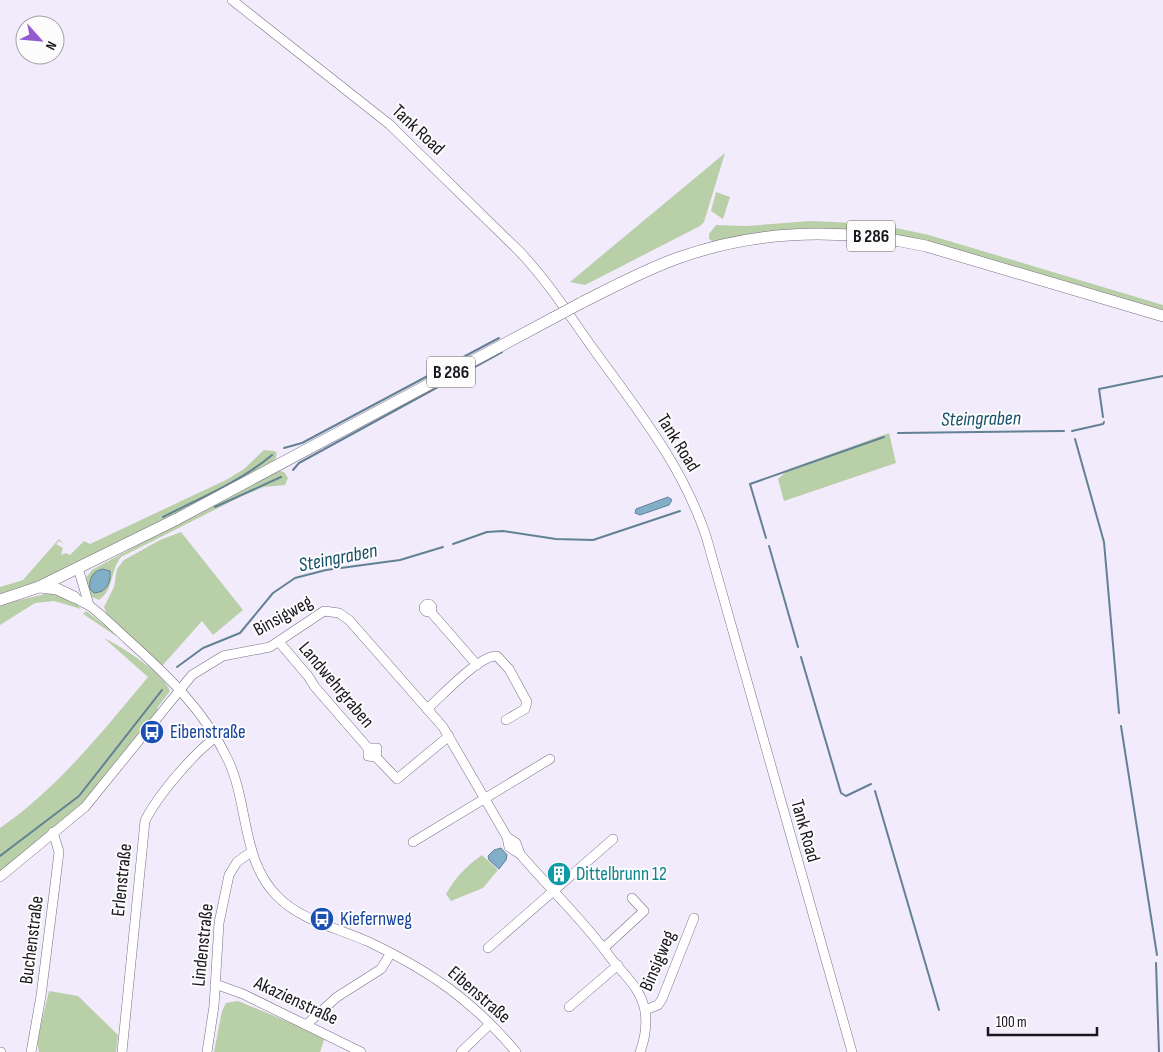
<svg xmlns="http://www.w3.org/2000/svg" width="1163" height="1052" font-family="'Sofia Sans Condensed',sans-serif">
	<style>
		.green { fill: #b8cfa8 }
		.water { fill: #82afc8; stroke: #638195 }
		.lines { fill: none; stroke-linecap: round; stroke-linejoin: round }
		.stream { stroke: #638195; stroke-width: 2 }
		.minor-casing { stroke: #786f82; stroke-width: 10 }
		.major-casing { stroke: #786f82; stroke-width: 12 }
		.minor { stroke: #fff; stroke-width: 9 }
		.major { stroke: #fff; stroke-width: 11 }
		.major-bridge-casing { stroke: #786f82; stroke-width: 12; stroke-linecap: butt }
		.major-bridge { stroke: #fff; stroke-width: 11 }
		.labels { text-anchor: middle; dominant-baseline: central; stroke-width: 4; stroke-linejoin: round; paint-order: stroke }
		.shield { fill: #fcfcfc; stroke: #5e5b61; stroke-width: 1 }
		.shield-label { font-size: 18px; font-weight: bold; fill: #1a161e }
		.street-label { font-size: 19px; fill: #1a161e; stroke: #fcfcfc }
		.transit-label { font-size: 19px; fill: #164399; stroke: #fcfcfc; text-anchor: start }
		.culture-label { font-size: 19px; fill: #0d838f; stroke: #fcfcfc; text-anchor: start }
		.water-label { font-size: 20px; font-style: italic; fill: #164f69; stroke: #fcfcfc }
	</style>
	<rect width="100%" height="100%" fill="#f2ebfc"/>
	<g class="green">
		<polygon points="725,153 704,222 700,226 585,285 570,282"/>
		<polygon points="716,192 730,197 723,219 711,211"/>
		<polygon points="810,221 877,224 929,235 1163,305 1163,312 890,235 832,229 779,231 715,243 709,239 709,234 716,225 747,226"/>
		<polygon points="889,433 896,463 784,501 778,479 789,469"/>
		<path d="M264 450 274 451 277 453 275 461C187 511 95 560 0 596V587L23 580 59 539 64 544 59 541 56 544 63 548 61 555 66 553 70 555 84 541 90 544 228 479 244 469Z"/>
		<path d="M280 471 284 472 288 478 285 485 264 487 242 496 121 557C110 570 114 590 99 600L90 596 85 579 92 570 271 473Z"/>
		<polygon points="181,532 243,610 213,635 202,621 162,666 107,615 104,607 114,587 117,569 124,560 160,540"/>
		<polygon points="53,592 74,601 81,609 54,601 35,603 0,625 0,605"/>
		<polygon points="86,611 116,634 116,636 83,614"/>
		<path d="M104 638C121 646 165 674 170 691L157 708 159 710 78 808 48 831 0 872V828C58 788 103 731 148 677Z"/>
		<path d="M482 855 498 870 483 888 451 901 446 894C455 878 466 866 482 855Z"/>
		<polygon points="49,991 78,996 118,1035 116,1052 39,1052 37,1041"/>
		<polygon points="238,1001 325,1037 320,1052 214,1052 222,1011 226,1003"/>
	</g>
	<g class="water">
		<polygon points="668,497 672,500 669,505 640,515 635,513 636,509"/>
		<path d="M103 569 110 571C111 583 107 592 94 593L90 589C89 579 92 571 103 569Z"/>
		<polygon points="501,848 507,855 506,860 499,869 489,860 488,856 494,850"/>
	</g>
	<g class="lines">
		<g class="stream">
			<polyline points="1103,417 1099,389 1163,376"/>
			<polyline points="1072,431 1103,424 1104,422"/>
			<polyline points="898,433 1064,431"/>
			<polyline points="1075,439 1104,542 1119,713"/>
			<polyline points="284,448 302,443 499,338"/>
			<polyline points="293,470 299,463 502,352"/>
			<polyline points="215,507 281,477"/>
			<path d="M163 517C200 498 240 482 272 455"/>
			<polyline points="766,538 750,484 884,437"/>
			<polyline points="453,544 487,532 503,531 556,539 593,540 680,511"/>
			<polyline points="769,546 798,647"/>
			<polyline points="801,657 841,793 846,796 871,784"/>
			<polyline points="177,667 203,648 240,633 273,593 295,578 326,570 400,560 443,547"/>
			<polyline points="1121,726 1157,955"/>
			<polyline points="875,791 939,1010"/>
			<polyline points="0,856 79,796 162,690"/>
			<polyline points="1156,963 1159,1052"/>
		</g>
		<g class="minor-casing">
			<g id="minor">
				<path d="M232 0 389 124 519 251C549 282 572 320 597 354 639 412 683 467 706 536L852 1052"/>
				<polyline points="78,568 89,605"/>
				<path d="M74 597C79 601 85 603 90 606 103 616 115 628 127 639 167 675 205 711 228 760 249 804 241 861 278 897 302 921 338 928 369 942 430 971 472 1000 516 1052"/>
				<circle cx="428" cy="608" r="4"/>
				<polyline points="430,611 477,665"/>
				<polyline points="279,642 308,676 315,687 368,748"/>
				<path d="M427 709C441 697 479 655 497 656L509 669 527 702 525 709 506 720"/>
				<polygon points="368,748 377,748 376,757 368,756"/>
				<polyline points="376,757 397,779 449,736"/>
				<polyline points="413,842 550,759"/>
				<path d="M520 854C550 889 583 920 610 957 623 974 641 988 645 1011 647 1025 645 1039 640 1052"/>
				<polyline points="0,877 85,807 192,675 223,656 270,647 324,611 339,613 349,620 443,727 507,837 509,847 520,854 516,843 507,837"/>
				<polyline points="605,947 644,911 632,898"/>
				<polyline points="488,948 613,839"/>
				<polyline points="215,984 243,994 361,1052"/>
				<polyline points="569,1007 618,965"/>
				<polyline points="645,1010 658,1005 662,999 694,918"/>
				<polyline points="307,1024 337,997 381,969 391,953"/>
				<polyline points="0,1052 1,1052"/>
				<polyline points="31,1052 41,996 55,885 59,852 53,832"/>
				<path d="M122 1052 145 821C157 796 193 754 216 737"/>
				<polyline points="207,1052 214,1006 219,923 229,875 237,862 251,852"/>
				<polyline points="461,1052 490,1024"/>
			</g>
		</g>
		<g class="major-casing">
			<g id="major">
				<path d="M581 303C613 287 644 270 678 258 759 229 842 228 926 246L1163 316"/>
				<polyline points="40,587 57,589 74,597"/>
				<polyline points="0,600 39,587 177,519 553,318"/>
			</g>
		</g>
		<use href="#minor" class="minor"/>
		<use href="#major" class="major"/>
		<g class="major-bridge-casing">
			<polyline id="major-bridge" points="553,318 581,303"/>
		</g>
		<use href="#major-bridge" class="major-bridge"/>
	</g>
	<defs>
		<g id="bus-disc" transform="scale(1.25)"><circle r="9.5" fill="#1a4fb4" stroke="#fcfcfc"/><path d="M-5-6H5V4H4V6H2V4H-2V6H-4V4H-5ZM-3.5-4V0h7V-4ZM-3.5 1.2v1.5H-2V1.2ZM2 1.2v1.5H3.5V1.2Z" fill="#fff"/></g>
		<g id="building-disc" transform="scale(1.25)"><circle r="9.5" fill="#0f9aa8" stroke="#fcfcfc"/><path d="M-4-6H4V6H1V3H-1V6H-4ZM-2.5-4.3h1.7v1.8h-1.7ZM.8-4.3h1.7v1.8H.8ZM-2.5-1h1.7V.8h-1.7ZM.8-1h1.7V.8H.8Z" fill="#fff"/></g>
	</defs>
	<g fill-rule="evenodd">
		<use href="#bus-disc" x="152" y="732"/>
		<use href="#building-disc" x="559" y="874"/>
		<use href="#bus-disc" x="322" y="919"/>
	</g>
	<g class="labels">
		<g class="shield">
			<rect x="847" y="220.5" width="48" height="31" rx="4"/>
			<rect x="427" y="356.5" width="48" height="31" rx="4"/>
		</g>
		<g class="shield-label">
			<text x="871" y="236">B 286</text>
			<text x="451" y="372">B 286</text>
		</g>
		<g class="street-label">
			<text transform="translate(418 130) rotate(43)">Tank Road</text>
			<text transform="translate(678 443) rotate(58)">Tank Road</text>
			<text transform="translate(283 616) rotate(-29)">Binsigweg</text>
			<text transform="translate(336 685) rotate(50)">Landwehrgraben</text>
			<text transform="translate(805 831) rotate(74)">Tank Road</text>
			<text transform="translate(122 880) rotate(-84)">Erlenstraße</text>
			<text transform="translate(32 940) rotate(-83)">Buchenstraße</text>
			<text transform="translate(203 945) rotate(-84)">Lindenstraße</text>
			<text transform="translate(658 961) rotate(-67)">Binsigweg</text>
			<text transform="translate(479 995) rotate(41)">Eibenstraße</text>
			<text transform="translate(296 1001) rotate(25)">Akazienstraße</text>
		</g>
		<g class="transit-label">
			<text x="170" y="732">Eibenstraße</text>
			<text x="340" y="919">Kiefernweg</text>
		</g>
		<g class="culture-label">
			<text x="576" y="874">Dittelbrunn 12</text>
		</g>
		<g class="water-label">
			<text transform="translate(981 419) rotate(-1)">Steingraben</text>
			<text transform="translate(338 558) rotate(-11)">Steingraben</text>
		</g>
	</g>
	<g transform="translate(40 40) rotate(117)"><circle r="24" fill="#fcfcfc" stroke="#a2a0a3"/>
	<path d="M0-4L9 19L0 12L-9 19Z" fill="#9559d0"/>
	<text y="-8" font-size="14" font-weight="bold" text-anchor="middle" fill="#1a161e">N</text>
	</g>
	<path d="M988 1027v8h109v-8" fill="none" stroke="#1a161e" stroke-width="2.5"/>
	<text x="996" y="1027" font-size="15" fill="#1a161e" stroke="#fcfcfc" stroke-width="4" paint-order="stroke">100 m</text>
</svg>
